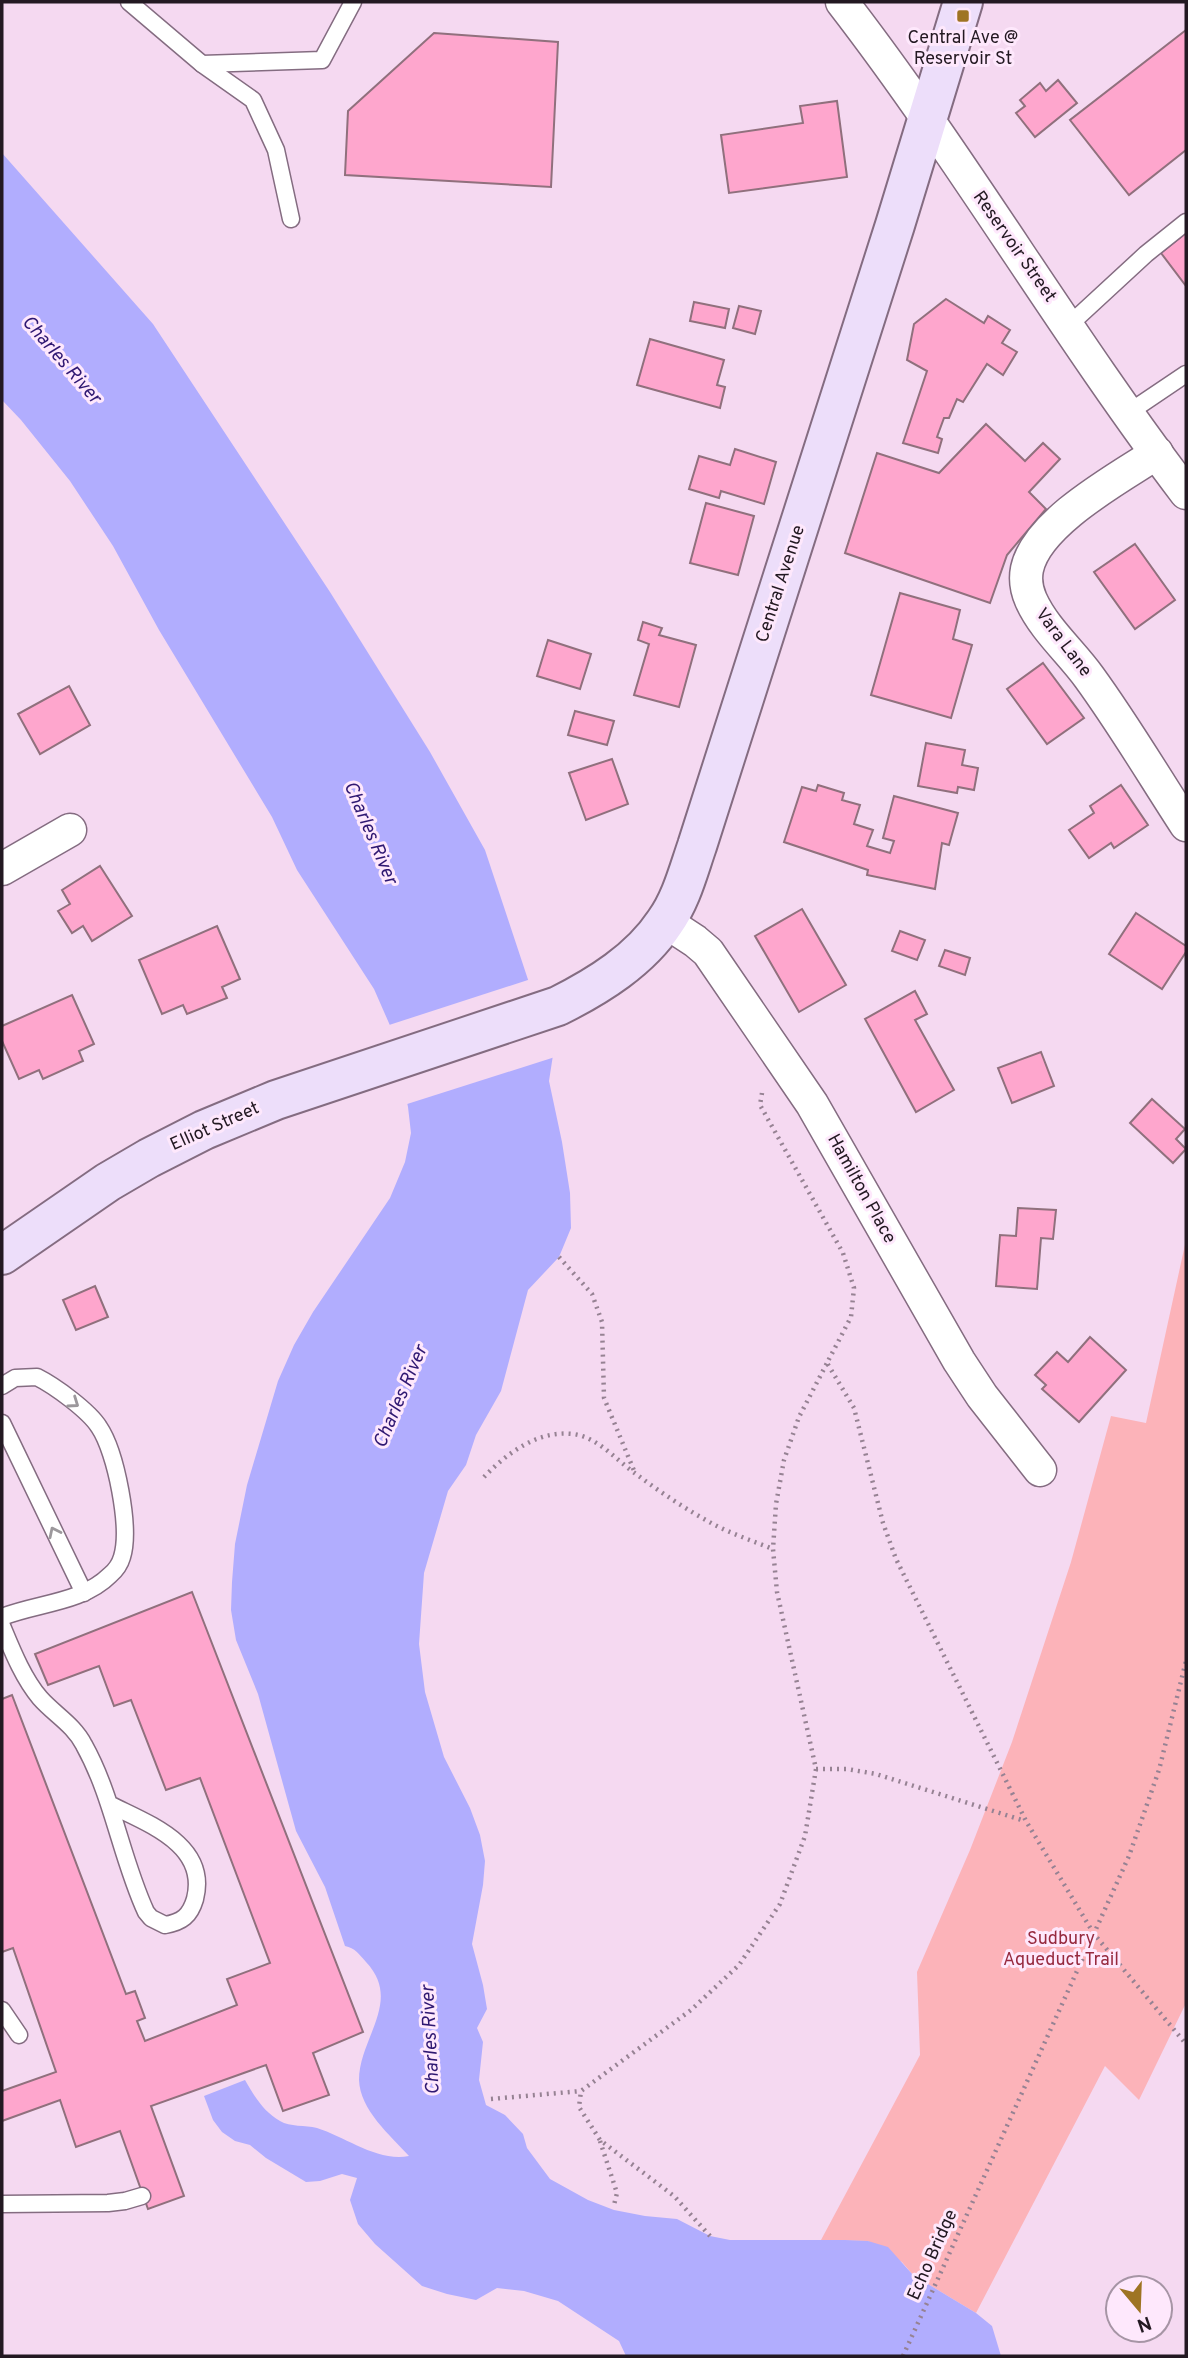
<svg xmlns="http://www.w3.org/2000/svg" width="1188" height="2358" font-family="Overpass,sans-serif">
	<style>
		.green { fill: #fcb3b9 }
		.water { fill: #b1adfe }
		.pier { fill: #f5d9f1 }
		.building { fill: #fea6cd; stroke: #90707d; stroke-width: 2 }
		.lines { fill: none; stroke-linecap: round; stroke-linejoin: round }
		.lane-casing { stroke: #846c81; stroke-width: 19 }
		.street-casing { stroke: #846c81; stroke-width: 35 }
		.secondary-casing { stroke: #846c81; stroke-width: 42 }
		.path { stroke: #968293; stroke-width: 4.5; stroke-dasharray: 2 5; stroke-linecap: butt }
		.lane { stroke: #fff; stroke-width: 16 }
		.street { stroke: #fff; stroke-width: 32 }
		.secondary { stroke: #eddefa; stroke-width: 38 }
		.oneway { stroke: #9c989c }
		.poi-dot { fill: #9e7423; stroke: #fee8fc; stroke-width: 2.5 }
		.labels { text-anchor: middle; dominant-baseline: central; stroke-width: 6; stroke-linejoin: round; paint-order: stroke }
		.poi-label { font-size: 18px; fill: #231922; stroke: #fee8fc }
		.street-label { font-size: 18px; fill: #231922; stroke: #fee8fc }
		.park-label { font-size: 18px; fill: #972a3f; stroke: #fee8fc }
		.water-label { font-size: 19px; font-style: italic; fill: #2f1872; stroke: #fee8fc }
	</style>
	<rect width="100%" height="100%" fill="#f5d9f1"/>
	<polygon class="green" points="1186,1240 1186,2003 1139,2100 1105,2066 976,2313 913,2275 902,2262 868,2241 821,2240 920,2055 917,1972 970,1850 1012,1742 1071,1562 1111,1416 1146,1423"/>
	<path class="water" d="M2 153 153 324 330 592 430 752 485 850 553 1055 549 1081 562 1142 570 1193 571 1228 559 1257 528 1290 501 1391 476 1435 466 1465 448 1491 424 1573 419 1644 425 1692 444 1757 470 1808 480 1835 485 1861 483 1885 472 1944 483 1985 487 2009 477 2028 483 2042 479 2080 486 2105 505 2115 523 2134 527 2148 550 2179 588 2200 614 2210 645 2216 677 2219 710 2236 730 2240H845L868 2241 888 2247 913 2275 976 2313 992 2326 1001 2356H626L619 2341 558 2301 524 2291 497 2288 476 2300 447 2294 422 2286 375 2244 358 2224 350 2200 357 2178 342 2174 320 2181 306 2182 266 2158 250 2145 235 2141 222 2132 213 2120 204 2096 245 2080C254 2096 264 2112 280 2121 290 2127 305 2125 317 2128 346 2137 377 2162 409 2156 390 2135 360 2110 359 2080 359 2038 403 2001 366 1962 359 1954 355 1948 345 1946L325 1887 296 1831 258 1694 236 1640 231 1610 232 1582 235 1544 247 1485 278 1381 294 1345 313 1312 390 1198 405 1162 411 1133 408 1107 392 1030 374 989 297 870 272 817 159 630 113 546 70 481 21 420 2 400Z"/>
	<polygon class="pier" points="531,979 555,1057 404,1105 386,1026"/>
	<g class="building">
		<polygon points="1186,30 1186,150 1129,195 1070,120"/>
		<polygon points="434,33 558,42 551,187 345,175 348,111"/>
		<polygon points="1058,80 1077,103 1035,137 1016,113 1025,106 1020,100 1040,83 1046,91"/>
		<polygon points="837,101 847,177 729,193 721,135 803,123 800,106"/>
		<polygon points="1186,233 1186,286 1161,253"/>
		<polygon points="946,299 984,323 988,316 1010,330 1002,343 1017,352 1003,375 987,364 963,402 957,399 949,418 944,418 937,437 942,439 938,453 903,443 927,371 907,360 914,324"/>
		<polygon points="694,302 729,309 725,328 690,321"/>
		<polygon points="739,306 761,311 755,334 733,328"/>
		<polygon points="650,339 724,360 717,385 725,387 720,408 637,385"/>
		<polygon points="986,424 1025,461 1043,443 1060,459 1029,492 1046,509 1007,555 990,603 845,553 877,453 939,473"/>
		<polygon points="735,449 776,462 764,504 721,491 719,498 689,489 699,456 730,465"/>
		<polygon points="706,503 754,516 738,575 690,563"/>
		<polygon points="1135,544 1175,600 1135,629 1094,572"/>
		<polygon points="900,593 960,610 953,639 972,645 951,718 871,695"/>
		<polygon points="643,622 662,628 659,635 696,645 679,707 634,695 649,644 638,640"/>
		<polygon points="548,640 591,654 580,689 537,676"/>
		<polygon points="1043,663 1084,718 1047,744 1007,689"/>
		<polygon points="69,686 90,725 40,754 18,714"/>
		<polygon points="575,711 614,721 607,745 568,735"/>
		<polygon points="926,743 965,750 962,765 978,768 974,790 958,787 957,793 918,786"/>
		<polygon points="612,759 628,804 586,820 569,773"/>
		<polygon points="818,785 844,793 842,800 860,805 854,824 873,830 867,846 890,853 894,841 883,838 894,796 958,813 949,845 942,843 935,889 867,875 868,870 784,842 802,787 816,791"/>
		<polygon points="1121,785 1148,825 1114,848 1111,843 1089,858 1069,830 1094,813 1090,806"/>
		<polygon points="100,866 132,916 92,941 83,926 72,933 58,911 70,904 62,890"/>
		<polygon points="802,909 846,985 799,1012 755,936"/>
		<polygon points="1136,913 1186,946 1186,952 1162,989 1109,954"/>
		<polygon points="217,926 240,979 222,987 227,998 187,1014 183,1005 162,1014 139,960"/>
		<polygon points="900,931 925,940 917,960 892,951"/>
		<polygon points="945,950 970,958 965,975 939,966"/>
		<polygon points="915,991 927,1014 915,1020 954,1090 916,1112 865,1019"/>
		<polygon points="72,995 94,1044 79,1051 83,1061 43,1079 39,1070 19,1079 2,1041 2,1026"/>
		<polygon points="1041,1052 1054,1086 1012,1103 998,1068"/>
		<polygon points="1152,1099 1185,1129 1176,1139 1186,1149 1173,1163 1130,1123"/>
		<polygon points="1018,1208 1056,1210 1053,1239 1041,1238 1037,1289 996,1286 1000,1235 1016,1236"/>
		<polygon points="95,1286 108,1317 76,1330 63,1300"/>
		<polygon points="1090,1337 1126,1370 1079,1422 1042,1389 1046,1385 1035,1375 1057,1352 1068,1362"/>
		<polygon points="192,1592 363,2032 313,2053 329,2095 283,2111 266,2065 151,2106 184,2196 148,2209 120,2131 76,2147 60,2100 2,2121 2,2091 56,2072 13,1948 2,1952 2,1699 12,1695 126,1994 135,1991 145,2018 137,2021 145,2041 237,2005 227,1979 270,1963 200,1778 166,1790 131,1700 114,1706 99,1666 48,1685 35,1654"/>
	</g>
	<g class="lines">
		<g class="lane-casing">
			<g id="lane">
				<polyline points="129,2 202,64 322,60 353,2"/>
				<polyline points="202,64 253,100 276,150 291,219"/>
				<polyline points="1068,326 1146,254 1186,222"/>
				<polyline points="1128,413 1186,374"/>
				<path d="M2 1386 15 1378 37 1377C55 1386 89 1411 99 1427 116 1452 131 1528 122 1557 120 1564 116 1570 110 1575 82 1603 37 1603 2 1617"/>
				<polyline points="2,1423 84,1593"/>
				<path d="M2 1626C12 1650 23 1678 40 1698 54 1714 74 1725 84 1745 113 1797 121 1858 146 1912L151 1918 165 1925C182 1922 190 1916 195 1899 209 1844 146 1823 109 1804"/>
				<polyline points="2,2010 19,2035"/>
				<polyline points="2,2204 108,2203 125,2201 142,2196"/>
			</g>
		</g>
		<g class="street-casing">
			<g id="street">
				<path d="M842 2C964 160 1065 334 1186 493"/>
				<path d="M1157 453C1119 478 1037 522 1027 569 1025 579 1027 591 1031 600 1044 629 1071 652 1089 677 1124 725 1154 776 1186 825"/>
				<polyline points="2,869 70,830"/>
				<polyline points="666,922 695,941 708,952 812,1104 959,1361 982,1396 1040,1470"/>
			</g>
		</g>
		<g class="secondary-casing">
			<path id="secondary" d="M2 1255 108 1182 149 1158 204 1130 276 1100 558 1006C598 986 640 960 665 922 681 900 688 872 697 846L895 225 963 2"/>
		</g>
		<g class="path">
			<polyline points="762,1093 760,1105 843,1253 854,1288 851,1317 827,1363 854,1408 883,1523 896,1559 1026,1821 1094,1934 1186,2044"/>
			<polyline points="559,1257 592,1294 602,1322 604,1398 635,1473"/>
			<path d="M484 1477C507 1453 538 1430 573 1434 598 1437 617 1461 636 1474 660 1492 687 1510 713 1524 732 1534 753 1541 773 1549"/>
			<polyline points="816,1769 847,1769 876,1774 1025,1821"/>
			<polyline points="491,2099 581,2091"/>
			<polyline points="600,2141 617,2193 614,2205"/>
			<polyline points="710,2236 674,2196 600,2140 579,2107 581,2091 691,2010 739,1965 780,1904 805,1836 816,1769 777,1592 773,1549 776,1504 784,1460 799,1417 827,1363"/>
			<polyline points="903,2356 1129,1856 1159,1770 1186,1661"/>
		</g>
		<use href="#lane" class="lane"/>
		<use href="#street" class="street"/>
		<use href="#secondary" class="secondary"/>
	</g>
	<defs><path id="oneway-chevron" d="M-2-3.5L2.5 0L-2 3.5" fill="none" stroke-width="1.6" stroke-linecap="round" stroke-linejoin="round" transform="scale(1.75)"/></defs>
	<g class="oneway">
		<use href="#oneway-chevron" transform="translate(74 1403) rotate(35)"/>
		<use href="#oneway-chevron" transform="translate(54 1532) rotate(-116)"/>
	</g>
	<rect class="poi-dot" x="956" y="9" width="14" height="14" rx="3.5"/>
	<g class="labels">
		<g class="poi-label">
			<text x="963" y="38">Central Ave @<tspan x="963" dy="21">Reservoir St</tspan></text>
		</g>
		<g class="street-label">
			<text transform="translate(1014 247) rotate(55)">Reservoir Street</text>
			<text transform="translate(781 584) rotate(-72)">Central Avenue</text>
			<text transform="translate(1063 643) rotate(53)">Vara Lane</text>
			<text transform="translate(215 1127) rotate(-24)">Elliot Street</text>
			<text transform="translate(861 1189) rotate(61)">Hamilton Place</text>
			<text transform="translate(933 2255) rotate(-66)">Echo Bridge</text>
		</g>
		<g class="park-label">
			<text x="1061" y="1939">Sudbury<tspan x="1061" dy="21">Aqueduct Trail</tspan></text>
		</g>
		<g class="water-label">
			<text transform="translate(61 360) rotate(49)">Charles River</text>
			<text transform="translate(370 833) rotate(67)">Charles River</text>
			<text transform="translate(401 1397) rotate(-67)">Charles River</text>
			<text transform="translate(431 2040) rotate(-93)">Charles River</text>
		</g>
	</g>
	<rect width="1188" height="2358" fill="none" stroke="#231922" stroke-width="7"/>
	<g transform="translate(1139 2309) rotate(161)"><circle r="33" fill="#fee8fc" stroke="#a695a5" stroke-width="2"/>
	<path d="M0-5L12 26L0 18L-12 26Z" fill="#9e7423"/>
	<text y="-10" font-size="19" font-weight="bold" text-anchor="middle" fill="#231922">N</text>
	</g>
</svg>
